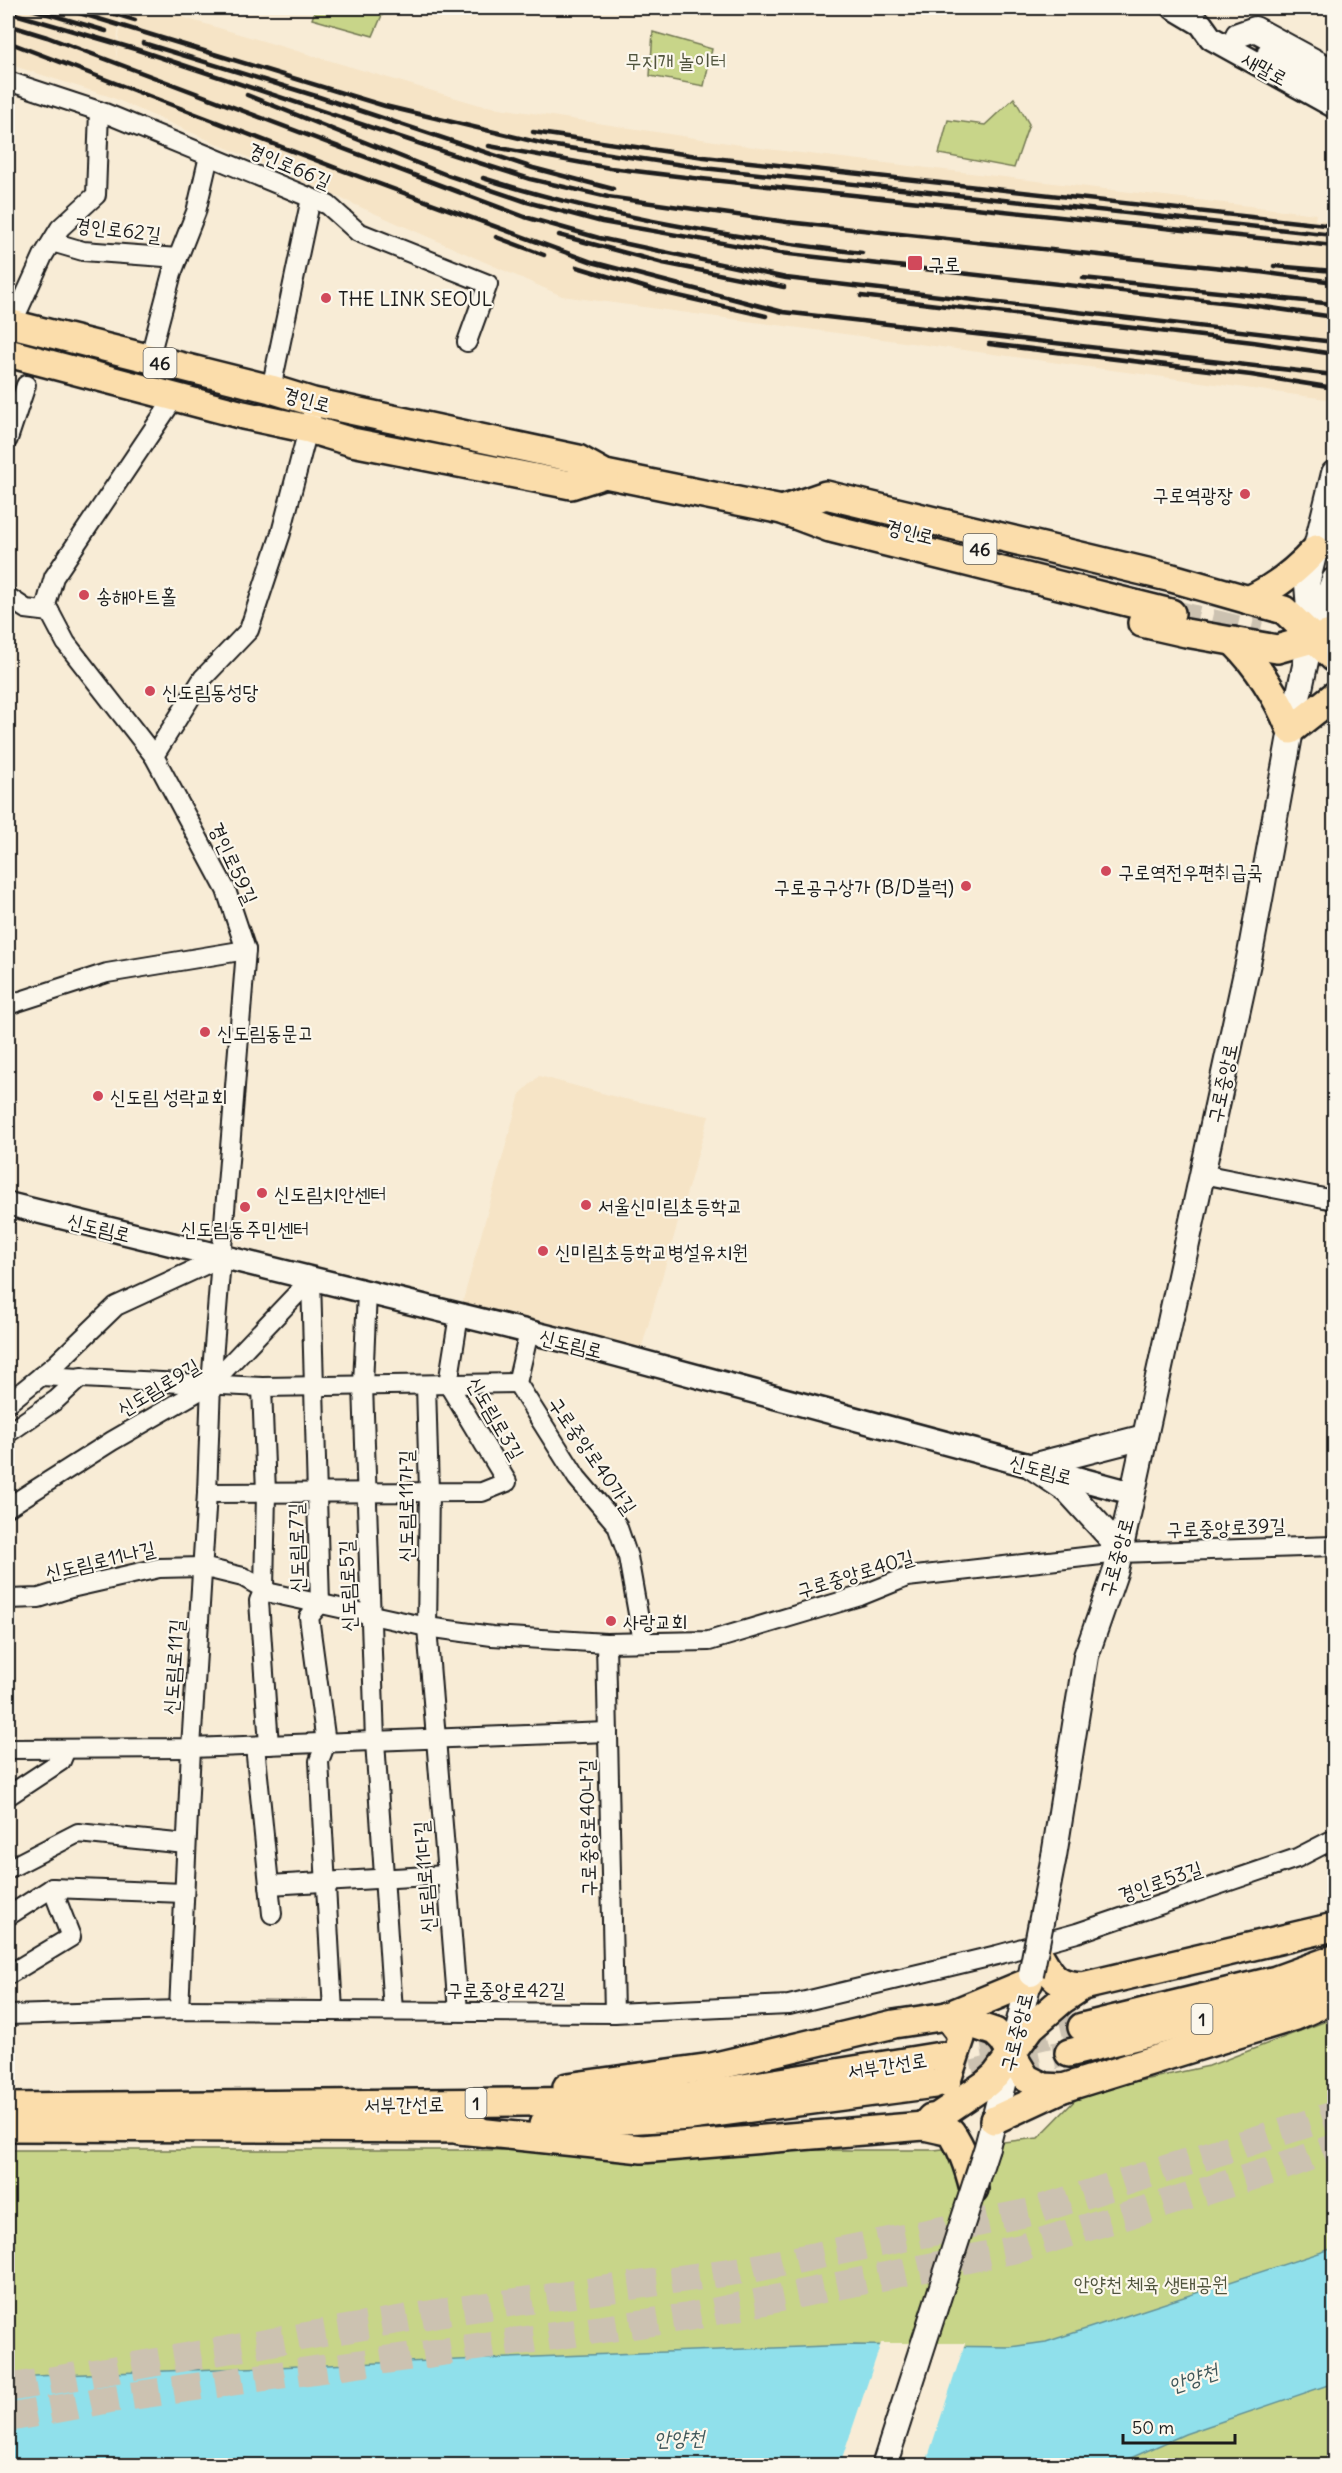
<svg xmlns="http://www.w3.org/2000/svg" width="1342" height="2473" font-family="Delius,'Poor Story',sans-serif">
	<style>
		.built { fill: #f6e4c6 }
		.green { fill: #c8d589; stroke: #727852; stroke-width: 1.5 }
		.water { fill: #90e0eb; stroke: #629298; stroke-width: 1.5 }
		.pier { fill: #f8ecd6 }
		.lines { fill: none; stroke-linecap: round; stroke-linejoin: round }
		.primary-tunnel { stroke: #ccc2b1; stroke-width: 27; stroke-dasharray: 27 14; stroke-linecap: butt }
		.trunk-tunnel { stroke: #ccc2b1; stroke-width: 28; stroke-dasharray: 28 14; stroke-linecap: butt }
		.minor-casing { stroke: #1c1c1c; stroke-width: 22 }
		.tertiary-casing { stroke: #1c1c1c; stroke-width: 27 }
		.secondary-casing { stroke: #1c1c1c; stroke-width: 28 }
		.primary-casing { stroke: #1c1c1c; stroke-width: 32 }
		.minor { stroke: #fbf7ec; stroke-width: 18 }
		.tertiary { stroke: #fbf7ec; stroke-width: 22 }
		.secondary { stroke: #fbf7ec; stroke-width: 24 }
		.primary { stroke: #fbddab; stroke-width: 27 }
		.rail { stroke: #1c1c1c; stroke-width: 4.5 }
		.secondary-bridge-casing { stroke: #1c1c1c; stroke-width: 28; stroke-linecap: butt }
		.secondary-bridge { stroke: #fbf7ec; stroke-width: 24 }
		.poi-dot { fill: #d1495b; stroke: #fbf7ec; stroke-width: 2 }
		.labels { text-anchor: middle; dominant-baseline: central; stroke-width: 4.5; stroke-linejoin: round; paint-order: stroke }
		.shield { fill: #fbf7ec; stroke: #5f5e5a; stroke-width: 1.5 }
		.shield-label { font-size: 18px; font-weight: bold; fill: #1c1c1c }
		.park-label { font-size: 20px; fill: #50543d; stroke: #fbf7ec }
		.street-label { font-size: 20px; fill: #1c1c1c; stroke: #fbf7ec }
		.poi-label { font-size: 20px; fill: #1c1c1c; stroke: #fbf7ec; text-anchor: start }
		.water-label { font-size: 21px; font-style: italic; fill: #3f575a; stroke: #fbf7ec }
	</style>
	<rect width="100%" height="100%" fill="#f8ecd6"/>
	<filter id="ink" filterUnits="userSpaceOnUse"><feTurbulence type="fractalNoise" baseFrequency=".0167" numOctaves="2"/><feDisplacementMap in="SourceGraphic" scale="12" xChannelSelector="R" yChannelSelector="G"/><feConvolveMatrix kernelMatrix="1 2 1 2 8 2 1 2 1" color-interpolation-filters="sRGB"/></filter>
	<g filter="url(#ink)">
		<g class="built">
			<polygon points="8,8 120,8 115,67 123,8 151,8 480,105 767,149 1316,214 1315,220 1334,220 1334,400 562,296 111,97 8,64"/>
			<polygon points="539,1076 620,1098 709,1116 638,1360 459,1315 520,1094"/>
		</g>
		<g class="green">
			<polygon points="316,8 385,8 373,36 312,19"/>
			<polygon points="653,32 712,49 704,86 650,76"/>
			<polygon points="1014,98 1029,124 1014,168 939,154 948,120 985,125"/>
			<polygon points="1334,2018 1334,2465 8,2466 8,2150 934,2150 1038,2138 1082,2093 1209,2066"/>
		</g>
		<polygon class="water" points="1334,2248 1334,2383 1185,2434 1115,2465 8,2465 8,2377 852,2345 1010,2347 1046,2342"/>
		<polygon class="pier" points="881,2343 965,2343 925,2466 840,2465"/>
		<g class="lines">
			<g class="primary-tunnel">
				<polyline points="1171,613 1260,634"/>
				<polyline points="941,2056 1011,2044 1082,2027"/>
				<polyline points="934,2084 1015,2063 1069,2053"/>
			</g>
			<g class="trunk-tunnel">
				<polyline points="8,2388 438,2313 751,2269 1031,2212 1334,2115"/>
				<polyline points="8,2418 110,2399 688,2317 1021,2248 1270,2171 1334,2148"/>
			</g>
			<g class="minor-casing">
				<g id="minor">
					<polyline points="8,81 105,113 328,205 358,232 488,284 467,342"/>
					<polyline points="52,242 83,251 178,258"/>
					<polyline points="12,324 43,256 60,228 96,195 99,111"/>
					<polyline points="149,360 172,273 196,212 209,156"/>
					<polyline points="271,389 311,198"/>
					<polyline points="8,439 26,385"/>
					<polyline points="8,597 26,609 50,612"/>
					<polyline points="154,756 66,643 46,605 54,577 175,397"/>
					<polyline points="8,1005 107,973 246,950"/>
					<polyline points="1202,1174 1334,1200"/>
					<polyline points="311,1279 320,1604 309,1617 326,1743 319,1761 333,2011"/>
					<polyline points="367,1292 363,1385 375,1741 393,2011"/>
					<polyline points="529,1332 517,1383 577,1478 617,1525 628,1557 643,1642"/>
					<polyline points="41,1376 262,1387 517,1383"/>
					<polyline points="426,1385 429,1492 427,1627 458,2011"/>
					<polyline points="262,1387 266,1493 264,1589 259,1601 269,1745"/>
					<polyline points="8,1403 56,1364 116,1306 222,1257"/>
					<polyline points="8,1433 56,1400 81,1377"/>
					<polyline points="207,1493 482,1492 507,1482 448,1384 459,1315"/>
					<polyline points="8,1507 112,1441 211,1384 311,1279"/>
					<polyline points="8,1599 39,1598 71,1588 159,1568 202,1567 243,1577 271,1593 427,1627 492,1636 606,1643 709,1641 860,1596 907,1577 1119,1553 1334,1546"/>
					<polyline points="606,1643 614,2013"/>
					<polyline points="255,1746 272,1914"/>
					<polyline points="8,1749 191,1748 608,1732"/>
					<polyline points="8,1796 61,1761 66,1749"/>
					<polyline points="8,1869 78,1833 186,1844"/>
					<polyline points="269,1885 447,1875"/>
					<polyline points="8,1916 52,1888 184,1893"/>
					<polyline points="8,1975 71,1937 52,1888"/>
					<polyline points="179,2010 191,1748 207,1493 211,1384 246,950 226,890 154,756 203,678 249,630 281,533 311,418"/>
					<polyline points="8,2015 179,2010 614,2013 789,2005 997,1955 1077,1933 1297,1858 1334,1839"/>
				</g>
			</g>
			<g class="tertiary-casing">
				<g id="tertiary">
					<polyline points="1174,8 1201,24 1211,38 1334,106"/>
					<polyline points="1269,52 1334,88"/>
					<polyline points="8,1204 562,1340 1132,1493"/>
				</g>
			</g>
			<g class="secondary-casing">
				<g id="secondary">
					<polyline points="1238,35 1255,29 1334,72"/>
					<polyline points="1311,633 1307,584 1334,473"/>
					<polyline points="1031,1466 1068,1491 1120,1548"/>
					<polyline points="1031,1466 1144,1437"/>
					<polyline points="1054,1856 1086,1656 1116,1570 1250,954 1291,730 1311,638 1334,580"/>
					<polyline points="987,2147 1031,1974"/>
				</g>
			</g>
			<g class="primary-casing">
				<g id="primary">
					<polyline points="8,323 271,389 313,402 578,459 605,474 782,510 830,528 1171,613"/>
					<polyline points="8,353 243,415 309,429 352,442 571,485 605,474"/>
					<polyline points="782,510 826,495 1172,578 1284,610 1334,658"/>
					<path d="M1248 600C1275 588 1296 571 1316 549"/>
					<polyline points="1142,623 1186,633 1277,649 1334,633"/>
					<path d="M1233 641C1259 667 1277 696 1291 730L1334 696"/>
					<path d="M1036 1949C1051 1974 1053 1985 1083 1986"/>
					<polyline points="947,2016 995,2032 1003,2040 1026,2078 1044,2087 1063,2088"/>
					<polyline points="1082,2027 1276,1980 1334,1959"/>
					<polyline points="1069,2053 1282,1999 1334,1980"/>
					<polyline points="946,2083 961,2038 958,2030 947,2016"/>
					<polyline points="567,2087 712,2067 894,2024 947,2016 1029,1982"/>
					<polyline points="8,2107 617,2101 688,2097 941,2056"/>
					<path d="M931 2118 924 2126 951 2132C963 2149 969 2169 974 2189"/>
					<polyline points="994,2120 1063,2088 1296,2016 1334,1999"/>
					<polyline points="543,2125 691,2116 934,2084"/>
					<polyline points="8,2127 477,2129"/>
					<polyline points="459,2130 642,2149 924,2126 986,2084 996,2075 1031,2027 1062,2000 1083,1986 1334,1927"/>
				</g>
			</g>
			<use href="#minor" class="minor"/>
			<use href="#tertiary" class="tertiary"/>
			<use href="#secondary" class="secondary"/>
			<use href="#primary" class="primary"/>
			<g class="rail">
				<polyline points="28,8 106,31"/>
				<polyline points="63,8 385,106 549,145 703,168 1334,235"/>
				<polyline points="95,8 135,20"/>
				<polyline points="8,12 135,49 454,155 530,179 608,197 787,222 1260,272 1334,282"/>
				<polyline points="8,25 47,37 525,217 599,238 786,278 1334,342"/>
				<polyline points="8,42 344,171 592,262 783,312 1334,375"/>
				<polyline points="143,43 316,96 533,168 613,189"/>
				<polyline points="247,95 447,175 527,202 602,222 780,253 1257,306 1334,317"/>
				<polyline points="533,132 704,157 1334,226"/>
				<polyline points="489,146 610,168 702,179 1334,246"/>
				<path d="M483 178C606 217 735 238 862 253"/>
				<polyline points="559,235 663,263 784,287"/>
				<polyline points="496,237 544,255"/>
				<polyline points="1274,266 1334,271"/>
				<polyline points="577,267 657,291 766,316"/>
				<polyline points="1083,278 1334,304"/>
				<polyline points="861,296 1253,342 1334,354"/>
				<polyline points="989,344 1251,375 1334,388"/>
			</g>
			<g class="secondary-bridge-casing">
				<g id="secondary-bridge">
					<polyline points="1031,1974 1054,1856"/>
					<polyline points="884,2466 987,2147"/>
				</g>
			</g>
			<use href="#secondary-bridge" class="secondary-bridge"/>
		</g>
	</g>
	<g class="poi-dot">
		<rect x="907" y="255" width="16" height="16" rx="3"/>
		<circle cx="326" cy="298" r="6"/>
		<circle cx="1245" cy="494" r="6"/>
		<circle cx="84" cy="595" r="6"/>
		<circle cx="150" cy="691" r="6"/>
		<circle cx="1106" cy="871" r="6"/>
		<circle cx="966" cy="886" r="6"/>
		<circle cx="205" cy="1032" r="6"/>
		<circle cx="98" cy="1096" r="6"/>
		<circle cx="262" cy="1193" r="6"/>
		<circle cx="586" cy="1205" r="6"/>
		<circle cx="245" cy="1207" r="6"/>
		<circle cx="543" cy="1251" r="6"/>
		<circle cx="611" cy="1621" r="6"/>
	</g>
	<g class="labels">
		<g class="shield">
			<rect x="143.5" y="348" width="33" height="30" rx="4.5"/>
			<rect x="963.5" y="534" width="33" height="30" rx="4.5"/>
			<rect x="1191.5" y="2004" width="21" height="30" rx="4.5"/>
			<rect x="465.5" y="2088" width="21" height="30" rx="4.5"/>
		</g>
		<g class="shield-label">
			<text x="160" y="363">46</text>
			<text x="980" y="549">46</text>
			<text x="1202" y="2019">1</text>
			<text x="476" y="2103">1</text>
		</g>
		<g class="park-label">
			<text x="676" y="60">무지개 놀이터</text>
			<text x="1151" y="2283">안양천 체육 생태공원</text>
		</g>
		<g class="street-label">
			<text transform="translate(1265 68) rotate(29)">새말로</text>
			<text transform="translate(290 165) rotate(23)">경인로66길</text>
			<text transform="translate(118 229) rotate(7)">경인로62길</text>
			<text transform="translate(307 399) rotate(15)">경인로</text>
			<text transform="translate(910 531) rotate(14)">경인로</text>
			<text transform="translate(234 863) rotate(65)">경인로59길</text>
			<text transform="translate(1222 1083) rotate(-78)">구로중앙로</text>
			<text transform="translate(99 1227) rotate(14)">신도림로</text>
			<text transform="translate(571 1343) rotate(14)">신도림로</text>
			<text transform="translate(158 1387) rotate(-31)">신도림로9길</text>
			<text transform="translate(496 1418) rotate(60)">신도림로3길</text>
			<text transform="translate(593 1455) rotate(55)">구로중앙로40가길</text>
			<text transform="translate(1041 1469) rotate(15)">신도림로</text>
			<text transform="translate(405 1506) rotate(-90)">신도림로11가길</text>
			<text transform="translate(1226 1527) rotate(-2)">구로중앙로39길</text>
			<text transform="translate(296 1548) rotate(-91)">신도림로7길</text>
			<text transform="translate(1116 1557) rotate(-75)">구로중앙로</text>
			<text transform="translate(100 1560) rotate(-13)">신도림로11나길</text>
			<text transform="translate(855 1573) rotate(-17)">구로중앙로40길</text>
			<text transform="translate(347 1586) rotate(-92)">신도림로5길</text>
			<text transform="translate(173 1667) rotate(-86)">신도림로11길</text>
			<text transform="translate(587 1828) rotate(-91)">구로중앙로40나길</text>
			<text transform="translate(424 1877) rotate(-94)">신도림로11다길</text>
			<text transform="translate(1160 1881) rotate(-19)">경인로53길</text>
			<text x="506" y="1989">구로중앙로42길</text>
			<text transform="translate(1016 2032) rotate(-76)">구로중앙로</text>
			<text transform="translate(887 2065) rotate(-9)">서부간선로</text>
			<text transform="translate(404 2104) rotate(-1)">서부간선로</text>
		</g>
		<g class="poi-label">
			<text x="928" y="263">구로</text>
			<text x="338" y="298">THE LINK SEOUL</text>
			<text x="1233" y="494" text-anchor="end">구로역광장</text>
			<text x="96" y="595">송해아트홀</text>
			<text x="162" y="691">신도림동성당</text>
			<text x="1118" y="871">구로역전우편취급국</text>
			<text x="954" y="886" text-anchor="end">구로공구상가 (B/D블럭)</text>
			<text x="217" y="1032">신도림동문고</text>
			<text x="110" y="1096">신도림 성락교회</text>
			<text x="274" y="1193">신도림치안센터</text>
			<text x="598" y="1205">서울신미림초등학교</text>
			<text x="245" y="1228" text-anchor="middle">신도림동주민센터</text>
			<text x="555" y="1251">신미림초등학교병설유치원</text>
			<text x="623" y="1621">사랑교회</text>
		</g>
		<g class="water-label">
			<text transform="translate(1193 2378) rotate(-19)">안양천</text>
			<text transform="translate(679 2438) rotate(-2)">안양천</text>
		</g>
	</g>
	<rect width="1342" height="2473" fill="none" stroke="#fbf7ec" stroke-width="30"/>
	<rect x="15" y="15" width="1312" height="2443" fill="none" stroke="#1c1c1c" stroke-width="2" filter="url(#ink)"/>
	<path d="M1123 2434v9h112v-9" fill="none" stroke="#1c1c1c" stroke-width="3"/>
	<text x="1132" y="2434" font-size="18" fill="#1c1c1c" stroke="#fbf7ec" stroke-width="4.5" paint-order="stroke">50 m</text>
</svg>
